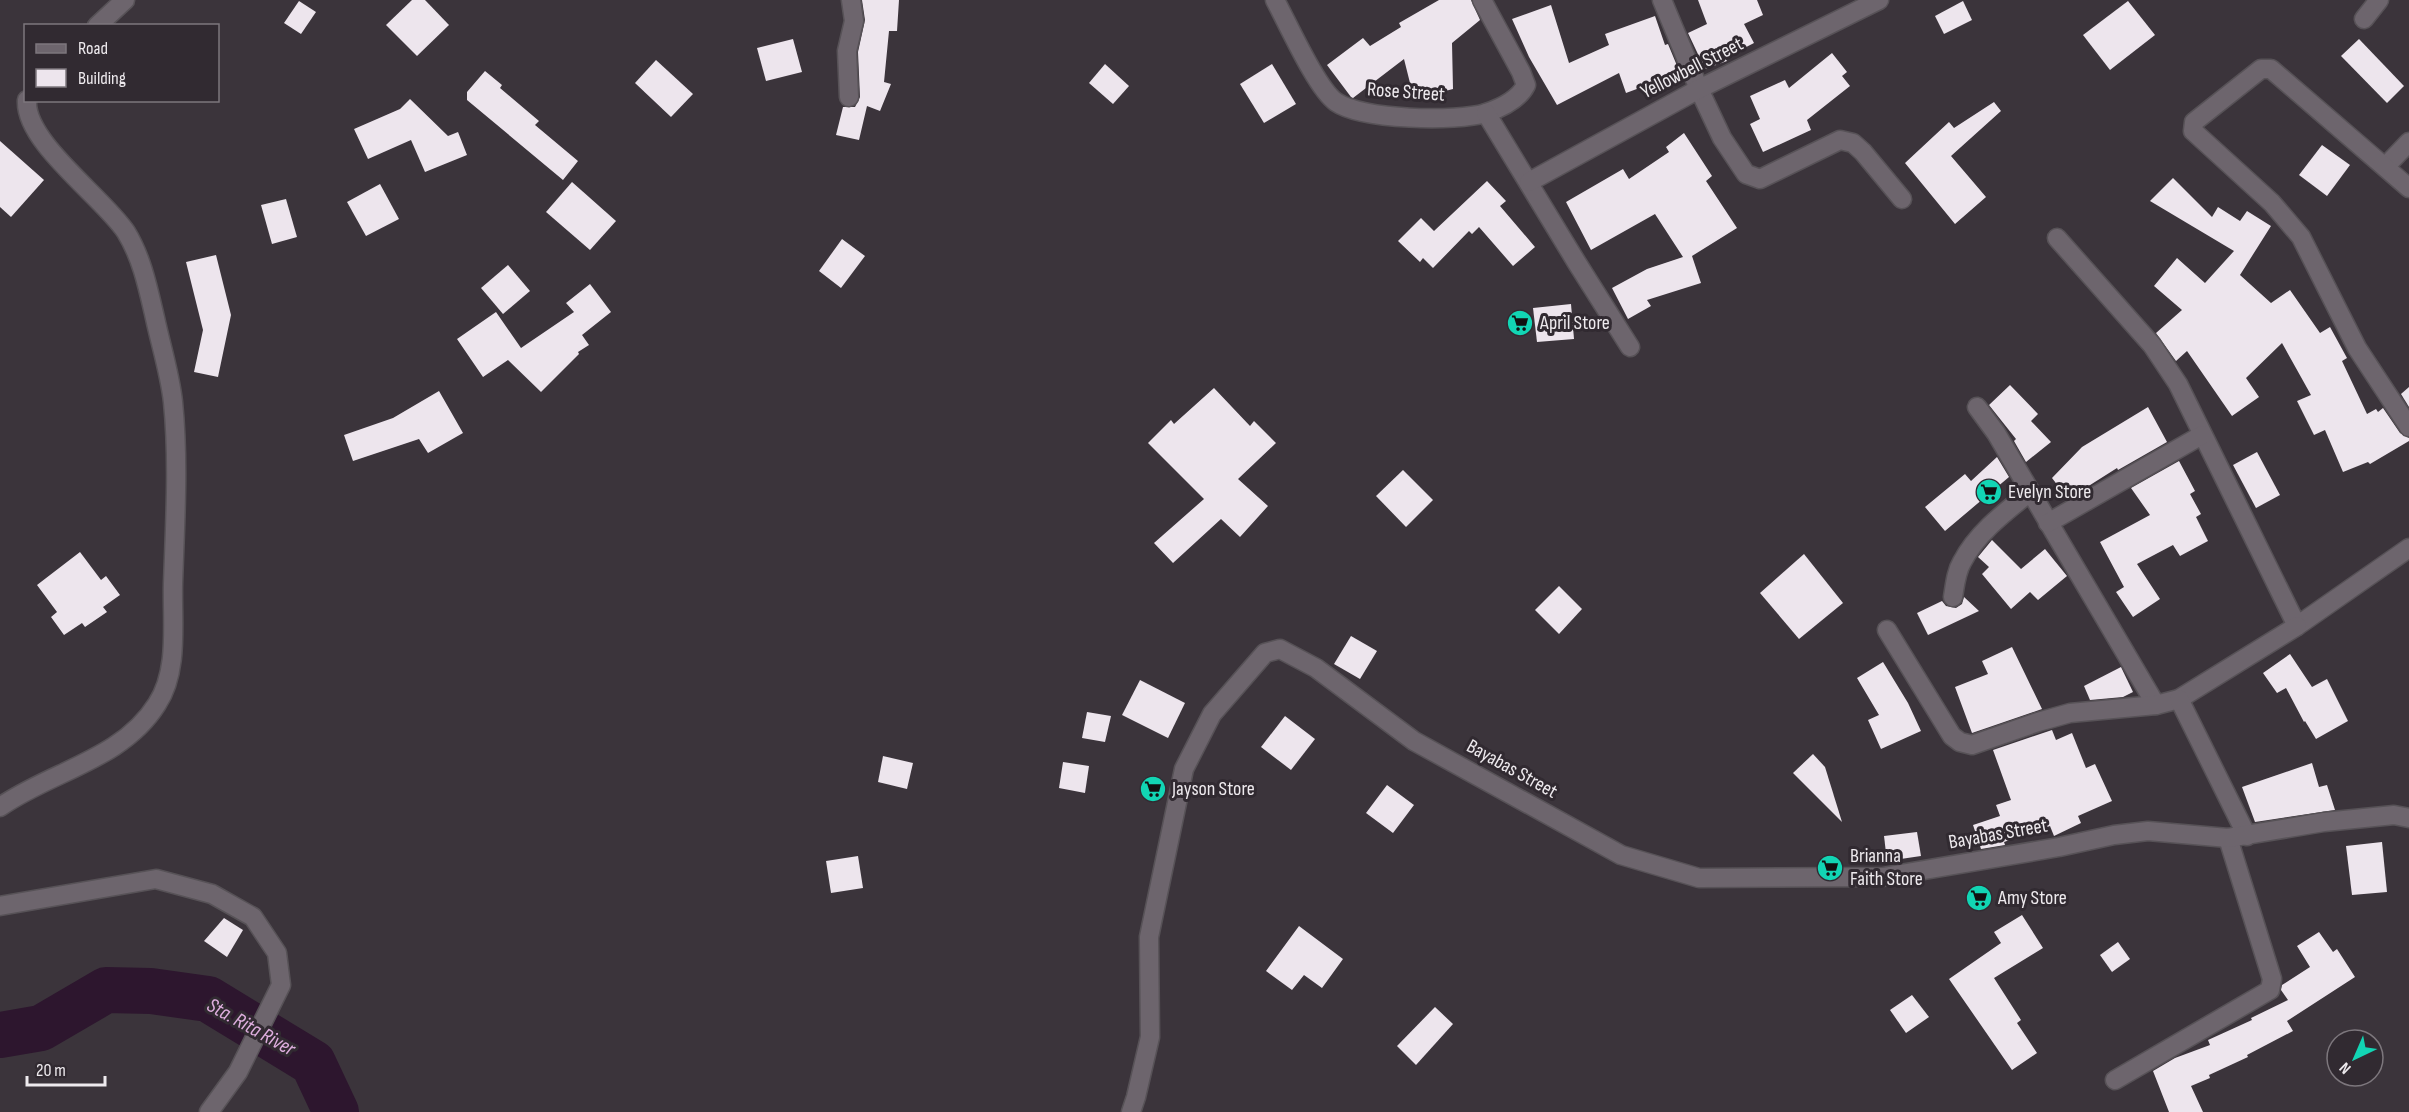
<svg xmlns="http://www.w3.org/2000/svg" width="2409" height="1112" font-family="'Sofia Sans Condensed',sans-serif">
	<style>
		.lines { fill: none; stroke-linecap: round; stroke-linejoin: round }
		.river { stroke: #2d162e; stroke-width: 46 }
		.building { fill: #ede5ed }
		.street-casing { stroke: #575257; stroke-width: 21 }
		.street { stroke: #6d656d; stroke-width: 18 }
		.labels { text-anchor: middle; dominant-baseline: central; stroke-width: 6; stroke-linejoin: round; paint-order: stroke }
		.street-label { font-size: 20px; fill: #eeeaee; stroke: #312a31 }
		.poi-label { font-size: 20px; fill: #eeeaee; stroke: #312a31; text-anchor: start }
		.water-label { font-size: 21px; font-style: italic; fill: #deaede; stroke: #312a31 }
	</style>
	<rect width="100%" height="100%" fill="#3b343b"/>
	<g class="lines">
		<polyline class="river" points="0,1035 41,1028 106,990 151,991 208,999 313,1063 336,1112"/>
	</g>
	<g class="building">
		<polygon points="412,0 425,0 449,25 417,56 386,25"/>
		<polygon points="862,0 899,0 897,31 889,31 884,82 891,84 880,111 867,106 859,140 836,135 843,107 855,107 860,97 858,52 865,20"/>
		<polygon points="1439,0 1471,0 1480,20 1452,43 1453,89 1414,99 1404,59 1353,98 1351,97 1327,65 1363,38 1370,46 1401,27 1399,23"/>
		<polygon points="1698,0 1757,0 1763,15 1744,24 1754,43 1725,58 1727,61 1705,69 1688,33 1707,24"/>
		<polygon points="299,1 316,12 301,34 284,23"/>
		<polygon points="1963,1 1972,20 1944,34 1935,16"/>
		<polygon points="2128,1 2155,35 2110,70 2083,35"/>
		<polygon points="1551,5 1569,63 1609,45 1605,34 1655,16 1665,45 1668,44 1680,73 1626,93 1619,73 1557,105 1529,57 1512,19"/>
		<polygon points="793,39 802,72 766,81 757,48"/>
		<polygon points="2359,39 2404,86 2387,103 2341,56"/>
		<polygon points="1832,53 1847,72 1842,76 1850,86 1807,120 1811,130 1763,152 1750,124 1760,119 1750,96 1785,80 1789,88"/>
		<polygon points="656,60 693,94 671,117 635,83"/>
		<polygon points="1105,64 1129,86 1113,104 1089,83"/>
		<polygon points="1272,64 1296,104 1264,123 1240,84"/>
		<polygon points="485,71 502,85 500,88 539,121 535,125 578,161 563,180 467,100 467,92"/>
		<polygon points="410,99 448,136 458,132 467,155 425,172 411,140 368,159 354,129 400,109"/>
		<polygon points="1994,102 2001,111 1951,156 1986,197 1955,224 1905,163 1949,122 1954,128"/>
		<polygon points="1684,133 1712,176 1706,181 1737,228 1692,256 1701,283 1647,300 1651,306 1628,319 1612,288 1647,269 1683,257 1655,214 1591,250 1566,202 1623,169 1629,179 1669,152 1666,147"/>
		<polygon points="0,141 44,180 11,217 0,207"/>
		<polygon points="2322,145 2350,165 2327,196 2299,175"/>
		<polygon points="2173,178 2212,217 2218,207 2240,221 2247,211 2271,226 2240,275 2271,303 2290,290 2320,333 2330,327 2347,358 2342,361 2367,414 2376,409 2378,412 2383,408 2400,433 2409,438 2409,441 2370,464 2368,462 2343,472 2325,430 2314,435 2297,401 2311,395 2282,343 2246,378 2259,397 2232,416 2187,351 2176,361 2156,333 2182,310 2154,286 2177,258 2205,283 2234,251 2150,201"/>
		<polygon points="1487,181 1506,201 1500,206 1535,247 1513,266 1479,227 1472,234 1469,231 1433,268 1423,258 1420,262 1398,241 1421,218 1434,231"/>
		<polygon points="572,182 616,221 590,250 546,212"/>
		<polygon points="380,184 399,219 366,236 347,202"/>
		<polygon points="286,199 297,237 272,244 261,205"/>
		<polygon points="842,239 865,256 841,288 819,271"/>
		<polygon points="216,255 231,315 218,377 194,372 203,330 186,262"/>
		<polygon points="508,265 530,291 503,314 481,288"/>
		<polygon points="590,284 611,312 582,335 589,345 578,352 579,354 541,392 508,360 483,377 457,339 496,312 521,348 574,312 566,303"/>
		<polygon points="1571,304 1574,339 1537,342 1533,308"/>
		<polygon points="2010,385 2038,414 2031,421 2051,442 2026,462 2014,441 2016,439 1989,405"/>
		<polygon points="2409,387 2409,407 2401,394"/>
		<polygon points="1214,388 1250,426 1254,421 1276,443 1238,479 1268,506 1240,537 1221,519 1173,563 1154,543 1204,499 1148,443 1171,420 1174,424"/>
		<polygon points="439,391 463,433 428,453 419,439 353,461 344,435 393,418"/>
		<polygon points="2148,407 2167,442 2118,470 2117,468 2068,499 2052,478 2082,447"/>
		<polygon points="2257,452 2280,495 2256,508 2233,465"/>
		<polygon points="1997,457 2009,477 1945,531 1925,507 1965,474 1971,481"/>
		<polygon points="2179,461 2195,491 2190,494 2201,514 2196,517 2208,541 2180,556 2173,545 2137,564 2160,599 2133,617 2116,592 2124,587 2100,542 2150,515 2131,488"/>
		<polygon points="1403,470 1433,500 1406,527 1376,496"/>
		<polygon points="1992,540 2021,569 2045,549 2067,576 2038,600 2030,592 2011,609 1982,574 1989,567 1978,557"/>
		<polygon points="80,552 101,580 106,576 120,595 103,607 107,612 85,627 82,623 64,635 51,617 57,612 37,585"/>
		<polygon points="1804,554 1843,603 1799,639 1760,593"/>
		<polygon points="1559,586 1582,609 1559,634 1535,610"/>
		<polygon points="1964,597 1979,611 1928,635 1917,613 1942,601 1946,606 1956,608 1962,604"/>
		<polygon points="1351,636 1377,651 1360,679 1334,664"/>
		<polygon points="2012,647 2042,709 1972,733 1955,687 1988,674 1982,661"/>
		<polygon points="2290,654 2312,687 2327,679 2348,721 2316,739 2305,721 2304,722 2286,688 2277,693 2263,673"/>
		<polygon points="1883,662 1908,703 1921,731 1881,749 1868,720 1879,715 1857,678"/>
		<polygon points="2121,667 2133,692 2123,697 2090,700 2084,686"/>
		<polygon points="1140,680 1185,703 1168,738 1122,715"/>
		<polygon points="1087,712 1111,716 1105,742 1082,738"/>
		<polygon points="1285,716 1315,739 1291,770 1261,747"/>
		<polygon points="2052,730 2056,740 2072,733 2086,768 2095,764 2112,801 2078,816 2081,823 2054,836 2050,826 2004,842 2005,845 1981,849 1973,825 2000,816 1996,805 2011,800 1993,750"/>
		<polygon points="1813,754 1825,767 1842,822 1793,773"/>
		<polygon points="883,756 913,763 907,789 878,782"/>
		<polygon points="1063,762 1089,766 1085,793 1059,788"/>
		<polygon points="2312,763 2319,787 2327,785 2335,810 2255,822 2242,787"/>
		<polygon points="1387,785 1414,805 1393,833 1366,813"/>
		<polygon points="1917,832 1921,856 1887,861 1884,836"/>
		<polygon points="2382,842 2387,892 2352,895 2346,846"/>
		<polygon points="858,856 863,888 831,893 826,861"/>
		<polygon points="2022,915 2043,948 1994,978 2021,1020 2017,1023 2037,1053 2012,1070 1949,979 2001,943 1994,932"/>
		<polygon points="224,918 243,930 227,957 204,941"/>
		<polygon points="1299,926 1343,959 1322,988 1304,975 1292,990 1266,971"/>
		<polygon points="2319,932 2333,952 2337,949 2355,977 2287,1021 2293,1031 2247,1055 2248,1057 2209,1075 2210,1078 2191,1086 2203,1112 2169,1112 2153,1071 2175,1058 2210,1045 2208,1040 2252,1020 2251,1018 2288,1000 2281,990 2282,985 2310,967 2297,946"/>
		<polygon points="2118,942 2130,959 2112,972 2100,955"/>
		<polygon points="1912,995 1929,1017 1906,1033 1890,1010"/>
		<polygon points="1435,1007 1453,1024 1416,1065 1397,1046"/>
	</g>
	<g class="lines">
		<g class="street-casing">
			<g id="street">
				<path d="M1275 0C1288 24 1317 89 1336 102 1362 120 1456 122 1486 113 1501 108 1519 99 1526 85L1521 72 1482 0"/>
				<polyline points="1662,0 1699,89 1722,138 1746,174 1760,179 1840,140 1853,143 1863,152 1902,199"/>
				<polyline points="2364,19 2379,0"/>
				<polyline points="97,26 125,0"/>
				<polyline points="849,97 847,51 854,21 851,0"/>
				<polyline points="1486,113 1577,263 1630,347"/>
				<polyline points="2386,166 2409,142"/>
				<polyline points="1529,182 1699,89 1879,0"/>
				<polyline points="2409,188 2271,69 2261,69 2194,122 2193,131 2272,203 2301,237 2357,348 2409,427"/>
				<polyline points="2057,238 2152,345 2178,384 2297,626 2409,548"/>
				<polyline points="1977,407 1996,433 2156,705"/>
				<polyline points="2048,523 2202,435"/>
				<path d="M1953 597C1955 585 1956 572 1962 562 1977 533 2005 512 2030 492"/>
				<polyline points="1887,630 1952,736 1960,742 1972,745 2038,722 2070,713 2156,705 2179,699 2297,626"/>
				<polyline points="2179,699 2247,836"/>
				<path d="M0 807C51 771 122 760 157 704 179 671 172 623 173 584 175 524 179 462 173 402 170 374 161 346 155 318 148 288 142 258 126 232 103 197 24 142 27 100"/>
				<polyline points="0,906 156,879 212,894 253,917 277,953 281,985 238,1072 209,1112"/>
				<polyline points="2115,1080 2270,990 2272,979 2228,838"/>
				<polyline points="1131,1112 1136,1097 1150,1037 1149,937 1184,769 1212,714 1265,653 1280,649 1316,668 1414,741 1621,855 1699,878 1883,877 2059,847 2114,835 2148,831 2228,838 2324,822 2394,815 2409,818"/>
			</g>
		</g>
		<use href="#street" class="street"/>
	</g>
	<defs>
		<g id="supermarket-disc" transform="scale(1.35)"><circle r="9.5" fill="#12d5b4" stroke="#312a31"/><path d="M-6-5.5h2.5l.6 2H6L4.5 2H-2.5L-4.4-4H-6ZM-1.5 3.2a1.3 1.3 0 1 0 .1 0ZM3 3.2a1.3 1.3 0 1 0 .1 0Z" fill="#111"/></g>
	</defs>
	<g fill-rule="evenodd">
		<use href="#supermarket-disc" x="1520" y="323"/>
		<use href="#supermarket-disc" x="1989" y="492"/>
		<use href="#supermarket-disc" x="1153" y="789"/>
		<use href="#supermarket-disc" x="1830" y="868"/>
		<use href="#supermarket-disc" x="1979" y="898"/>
	</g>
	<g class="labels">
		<g class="street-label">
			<text transform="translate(1692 68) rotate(-27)">Yellowbell Street</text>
			<text transform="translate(1406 92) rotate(4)">Rose Street</text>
			<text transform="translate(1512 769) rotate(29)">Bayabas Street</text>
			<text transform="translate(1998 834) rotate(-10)">Bayabas Street</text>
		</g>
		<g class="poi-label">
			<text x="1540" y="323">April Store</text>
			<text x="2008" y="492">Evelyn Store</text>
			<text x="1172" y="789">Jayson Store</text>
			<text x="1850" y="856">Brianna<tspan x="1850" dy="23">Faith Store</tspan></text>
			<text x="1998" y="898">Amy Store</text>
		</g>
		<g class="water-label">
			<text transform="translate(251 1027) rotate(29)">Sta. Rita River</text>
		</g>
	</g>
	<rect x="24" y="24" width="195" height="78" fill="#312a31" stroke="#7d777d" stroke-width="1.5"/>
	<rect x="36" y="44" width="30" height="9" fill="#6d656d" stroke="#7d777d" stroke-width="1.5"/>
	<text x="78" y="54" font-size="18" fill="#eeeaee">Road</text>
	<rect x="36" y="69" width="30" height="18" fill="#ede5ed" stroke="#7d777d" stroke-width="1.5"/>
	<text x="78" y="84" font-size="18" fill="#eeeaee">Building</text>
	<g transform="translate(2355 1058) rotate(224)"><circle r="28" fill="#312a31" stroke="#7d777d" stroke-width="1.5"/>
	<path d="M0-4.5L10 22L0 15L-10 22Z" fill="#12d5b4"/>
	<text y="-9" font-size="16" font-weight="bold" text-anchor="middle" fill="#eeeaee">N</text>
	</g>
	<path d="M27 1076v9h78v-9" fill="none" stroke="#eeeaee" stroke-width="3"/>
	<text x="36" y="1076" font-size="18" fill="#eeeaee" stroke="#312a31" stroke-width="4.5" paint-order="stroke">20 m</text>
</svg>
